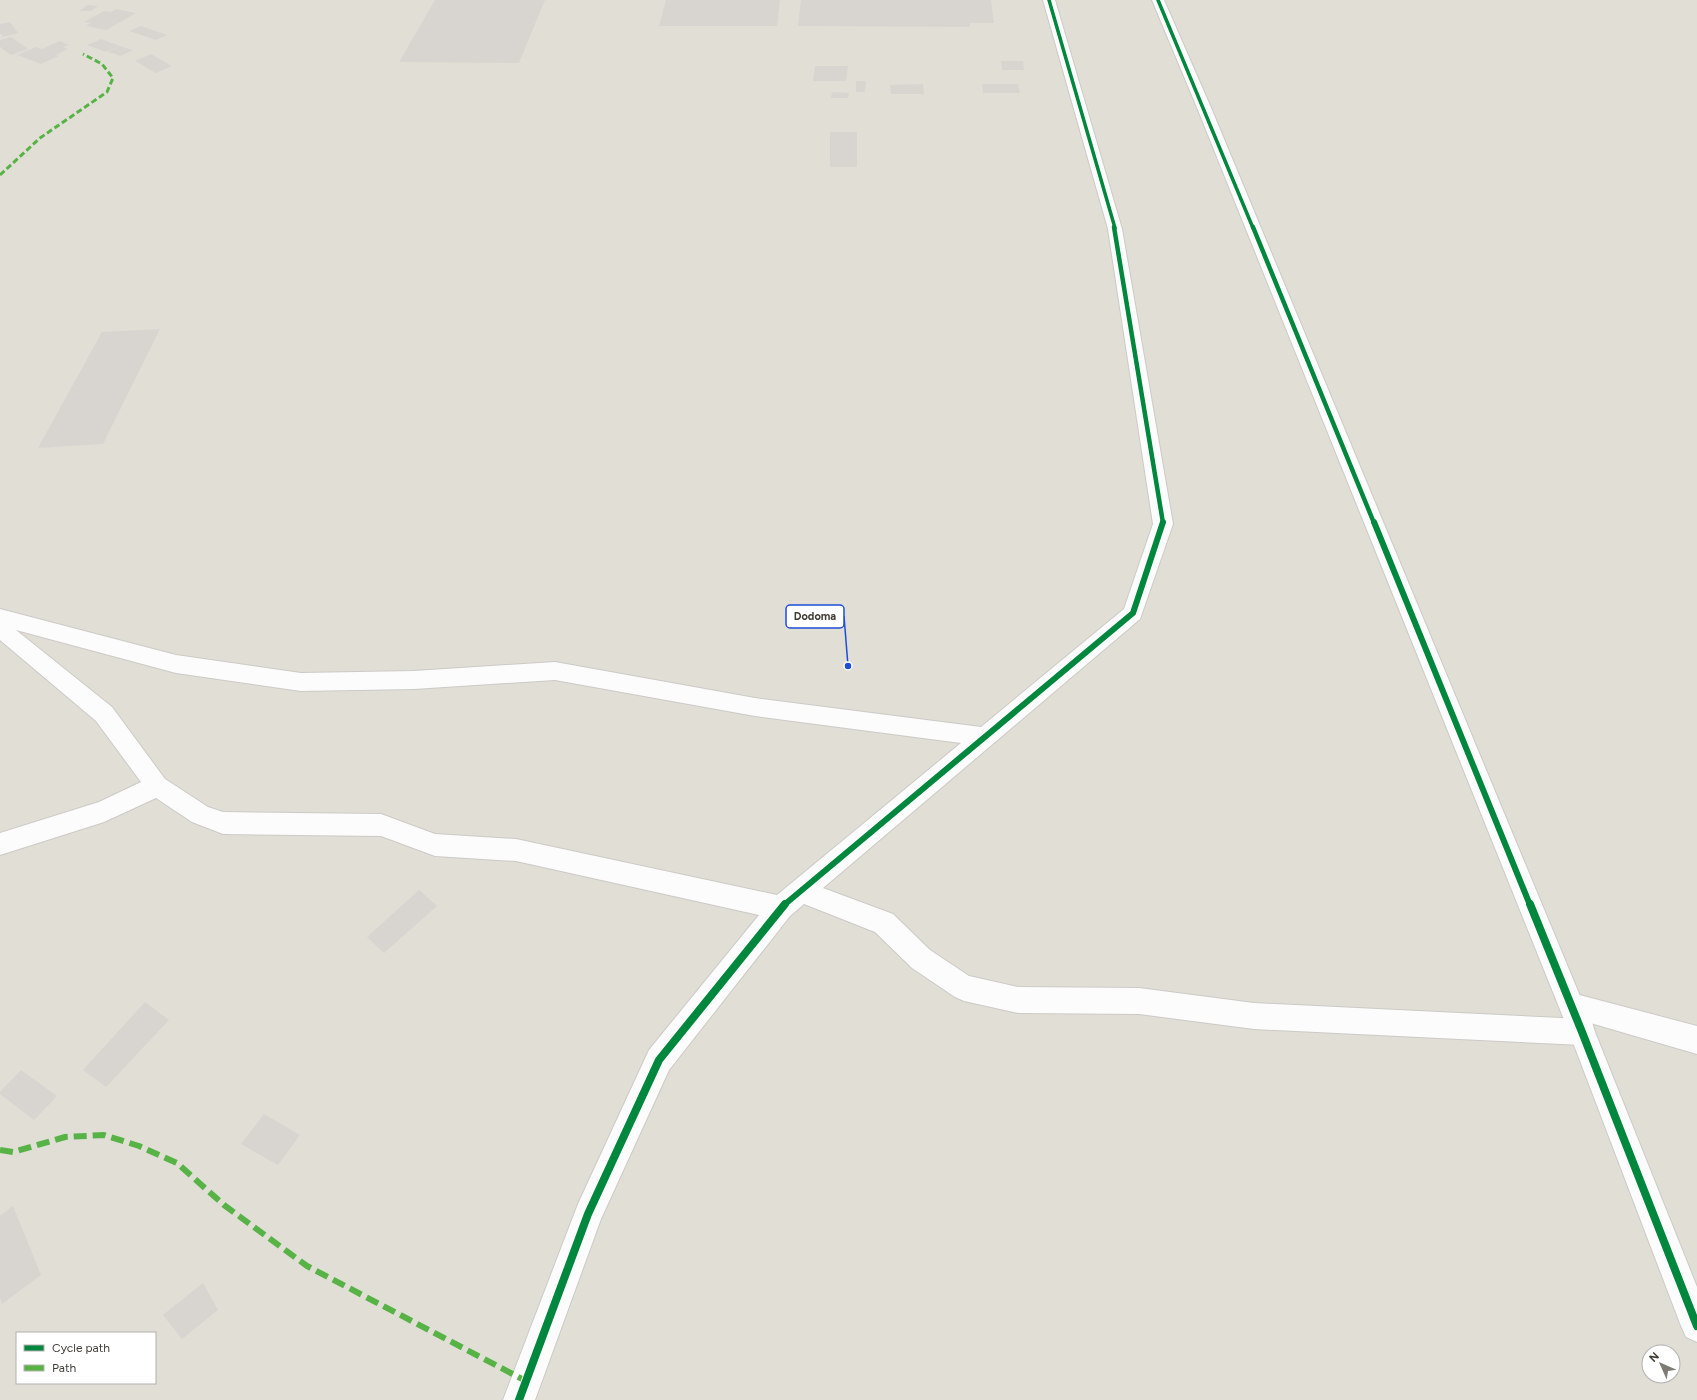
<svg xmlns="http://www.w3.org/2000/svg" width="1697" height="1400" font-family="Figtree,sans-serif">
	<style>
		.residential { fill: #e1ded6; fill-rule: evenodd }
		.building { fill: #d8d5d1 }
		.lines { fill: none; stroke-linecap: round; stroke-linejoin: round }
		.service-casing { stroke: #cccac6; stroke-width: 2 }
		.minor-casing { stroke: #cccac6; stroke-width: 2 }
		.tertiary-casing { stroke: #cccac6; stroke-width: 2 }
		.service { fill: #fcfcfc; fill-rule: evenodd }
		.minor { fill: #fcfcfc; fill-rule: evenodd }
		.tertiary { fill: #fcfcfc; fill-rule: evenodd }
		.quiet-far1 { stroke: #57b346; stroke-width: 3; stroke-dasharray: 6 3; stroke-linecap: butt }
		.quiet { stroke: #57b346; stroke-width: 6; stroke-dasharray: 13 6; stroke-linecap: butt }
		.cycleway-far3-casing { stroke: #fff; stroke-width: 5 }
		.cycleway-far2-casing { stroke: #fff; stroke-width: 6 }
		.cycleway-far1-casing { stroke: #fff; stroke-width: 8 }
		.cycleway-casing { stroke: #fff; stroke-width: 10 }
		.cycleway-far3 { stroke: #00873e; stroke-width: 3.5 }
		.cycleway-far2 { stroke: #00873e; stroke-width: 4.5 }
		.cycleway-far1 { stroke: #00873e; stroke-width: 6 }
		.cycleway { stroke: #00873e; stroke-width: 8 }
		.leader { fill: none; stroke: #1d4ed8; stroke-width: 1.5 }
		.callout-dot { fill: #1d4ed8; stroke: #fff; stroke-width: 1.5 }
		.callout { fill: #fff; stroke: #1d4ed8; stroke-width: 1.5 }
		.callout-label { font-size: 11px; text-anchor: middle; font-weight: bold; fill: #423d36 }
	</style>
	<rect width="100%" height="100%" fill="#eeece8"/>
	<path class="residential" d="M0 0H1697V1400H0ZM17 1333H155V1383H17ZM1649 1352H1673V1376H1649Z"/>
	<g class="building">
		<polygon points="435,0 545,0 519,63 399,62"/>
		<polygon points="666,0 780,0 777,26 659,26"/>
		<polygon points="801,0 991,0 994,23 970,23 970,27 798,26"/>
		<polygon points="87,5 98,6 91,11 80,11"/>
		<polygon points="116,9 136,13 106,30 86,26 91,23 84,22 104,11 111,12"/>
		<polygon points="10,22 18,33 3,37 0,33 0,24"/>
		<polygon points="141,26 167,35 156,40 129,31"/>
		<polygon points="11,37 28,49 11,55 0,47 0,40"/>
		<polygon points="101,39 120,46 106,52 87,45"/>
		<polygon points="60,41 69,45 63,47 68,49 56,55 59,56 41,64 17,55 36,47 42,49"/>
		<polygon points="120,46 133,50 121,56 108,52"/>
		<polygon points="151,54 172,66 156,73 135,61"/>
		<polygon points="1001,61 1023,61 1024,70 1002,70"/>
		<polygon points="815,66 848,66 846,81 813,81"/>
		<polygon points="856,81 866,81 865,92 856,92"/>
		<polygon points="923,84 924,94 891,94 890,85"/>
		<polygon points="982,84 1018,84 1020,93 983,93"/>
		<polygon points="832,92 849,93 848,98 831,98"/>
		<rect x="830" y="132" width="27" height="35"/>
		<polygon points="160,329 103,444 38,448 102,332"/>
		<polygon points="419,890 437,906 384,953 367,937"/>
		<polygon points="145,1002 169,1020 106,1087 83,1070"/>
		<polygon points="21,1070 57,1096 34,1120 0,1094 0,1092"/>
		<polygon points="264,1114 300,1135 278,1165 241,1144"/>
		<polygon points="13,1206 41,1275 2,1304 0,1298 0,1216"/>
		<polygon points="203,1283 218,1310 182,1339 163,1315"/>
	</g>
	<g class="lines">
		<g class="service-casing">
			<polygon id="service" points="1572,993 1697,1026 1697,1054 1563,1015 1559,1006 1563,997"/>
		</g>
		<g class="minor-casing">
			<path id="minor" d="M1043 0H1055L1122 229 1173 524 1140 619 823 888 893 914 930 950 969 976 1018 987 1139 988 1254 1003 1582 1019 1592 1022 1595 1032 1592 1042 1582 1045 1254 1029 1139 1014 1018 1013 964 1001 955 997 912 968 875 932 804 904 790 916 669 1070 601 1219 535 1400H503L578 1204 649 1050 759 915 516 861 435 856 381 836 223 834 192 822 156 798 104 822 0 855V833L99 802 141 782 96 721 0 640V609L176 655 301 673 414 671 555 662 755 698 981 727 1124 609 1153 524 1108 229ZM16 630 176 673 301 691 414 689 555 680 755 716 961 743 777 895 516 839 435 834 381 814 223 812 208 807 165 779 112 707Z"/>
		</g>
		<g class="tertiary-casing">
			<polygon id="tertiary" points="1152,0 1164,0 1212,110 1595,1032 1697,1287 1697,1342 1686,1337 1681,1326 1569,1032 1198,110"/>
		</g>
		<use href="#service" class="service"/>
		<use href="#minor" class="minor"/>
		<use href="#tertiary" class="tertiary"/>
		<polyline class="quiet-far1" points="0,175 40,138 107,92 113,78 102,64 83,54"/>
		<polyline class="quiet" points="0,1150 13,1152 65,1137 104,1135 139,1146 177,1163 224,1205 307,1266 526,1381"/>
		<g class="cycleway-far3-casing">
			<g id="cycleway-far3">
				<polyline points="1049,0 1115,228"/>
				<polyline points="1158,0 1253,228"/>
			</g>
		</g>
		<g class="cycleway-far2-casing">
			<g id="cycleway-far2">
				<polyline points="1114,227 1163,523"/>
				<polyline points="1253,227 1374,523"/>
			</g>
		</g>
		<g class="cycleway-far1-casing">
			<g id="cycleway-far1">
				<polyline points="1374,522 1530,905"/>
				<polyline points="784,905 1133,613 1163,522"/>
			</g>
		</g>
		<g class="cycleway-casing">
			<g id="cycleway">
				<polyline points="1530,904 1582,1032 1697,1326"/>
				<polyline points="519,1400 588,1214 659,1060 785,904"/>
			</g>
		</g>
		<use href="#cycleway-far3" class="cycleway-far3"/>
		<use href="#cycleway-far2" class="cycleway-far2"/>
		<use href="#cycleway-far1" class="cycleway-far1"/>
		<use href="#cycleway" class="cycleway"/>
	</g>
	<path class="leader" d="M848 666L844 616"/>
	<circle class="callout-dot" cx="848" cy="666" r="4"/>
	<rect class="callout" x="786" y="605" width="58" height="23" rx="4"/>
	<g class="callout-label">
		<text x="815" y="620">Dodoma</text>
	</g>
	<rect x="16" y="1332" width="140" height="52" fill="#ffffff" stroke="#b3b1af"/>
	<rect x="24" y="1345" width="20" height="6" fill="#00873e" stroke="#b3b1af"/>
	<text x="52" y="1352" font-size="12" fill="#423d36">Cycle path</text>
	<rect x="24" y="1365" width="20" height="6" fill="#57b346" stroke="#b3b1af"/>
	<text x="52" y="1372" font-size="12" fill="#423d36">Path</text>
	<g transform="translate(1661 1364) rotate(315)"><circle r="19" fill="#ffffff" stroke="#b3b1af"/>
	<path d="M0-3L7 15L0 10L-7 15Z" fill="#7e7a74"/>
	<text y="-6" font-size="11" font-weight="bold" text-anchor="middle" fill="#423d36">N</text>
	</g>
</svg>
